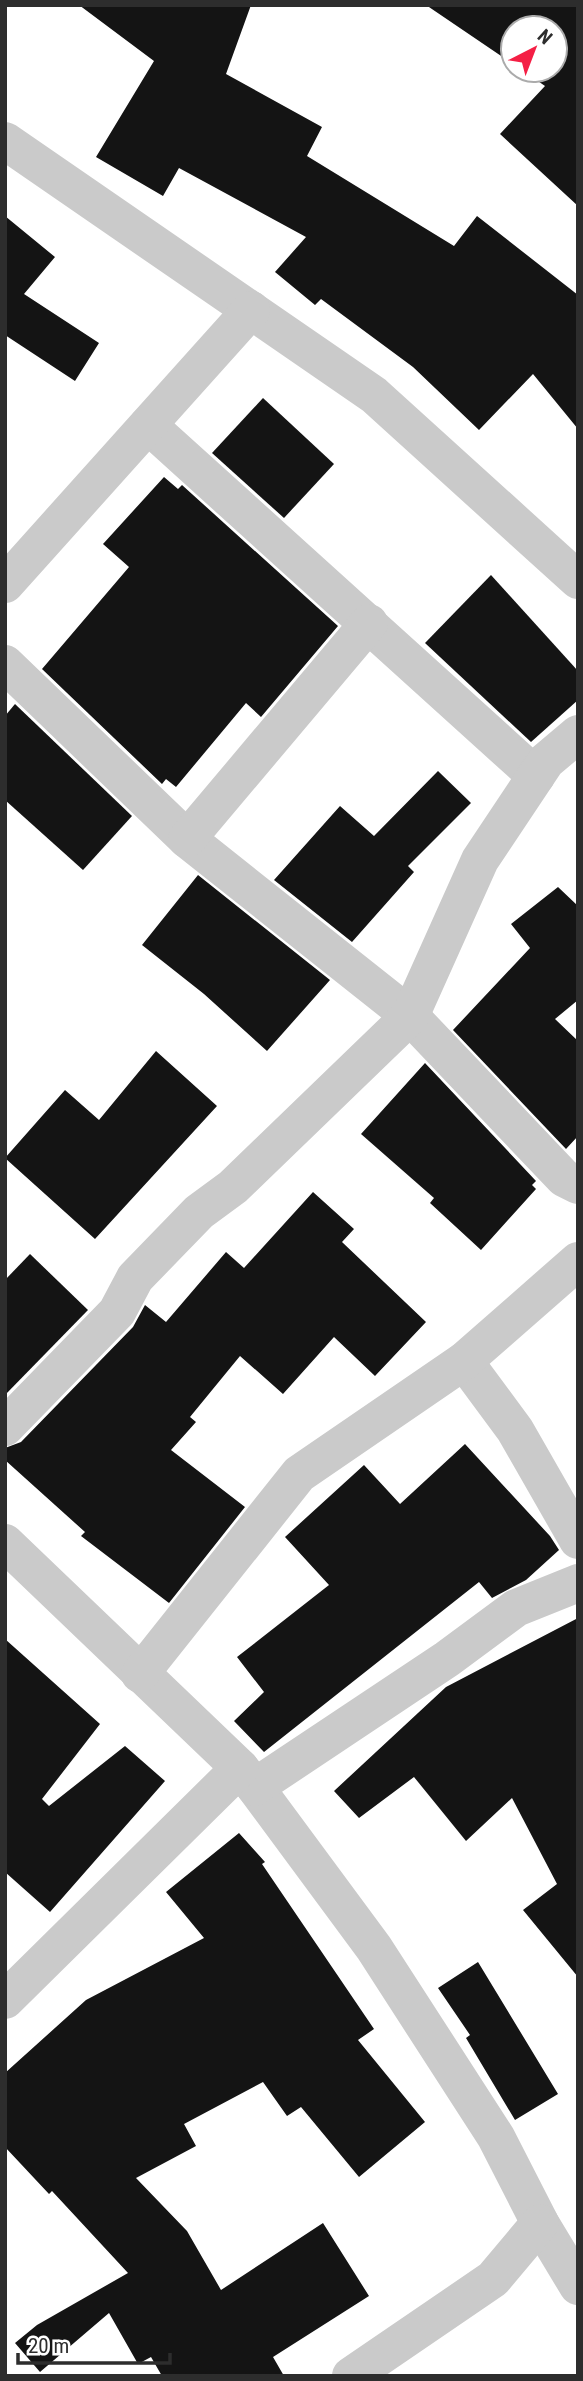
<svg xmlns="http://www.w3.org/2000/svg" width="583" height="2381" font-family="'Roboto Condensed',sans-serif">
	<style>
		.building { fill: #141414 }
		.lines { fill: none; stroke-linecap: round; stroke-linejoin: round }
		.minor { stroke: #cacaca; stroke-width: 38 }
	</style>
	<rect width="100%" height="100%" fill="#fff"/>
	<g class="building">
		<polygon points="79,5 251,5 226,74 322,127 307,156 454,246 477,216 578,295 578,429 533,374 479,430 413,367 321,299 315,305 275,272 306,237 179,168 163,196 96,157 154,61"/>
		<polygon points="426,5 578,5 578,206 500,134 545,86 522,70 555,70 555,28 513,28 513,64"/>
		<polygon points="5,216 55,257 24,294 99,343 75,381 5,335"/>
		<polygon points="263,398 334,464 284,518 212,453"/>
		<polygon points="164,477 178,489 182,485 338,626 261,717 246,703 176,787 166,779 162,784 42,669 129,567 103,544"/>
		<polygon points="491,575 578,671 578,700 531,742 425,643"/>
		<polygon points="15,704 132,816 83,870 5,800 5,716"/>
		<polygon points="438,771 471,803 408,866 414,872 352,942 274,880 340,806 374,836"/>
		<polygon points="198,875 330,980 267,1051 204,994 142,945"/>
		<polygon points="558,887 578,906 578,1000 555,1019 578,1041 578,1136 566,1149 453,1030 530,948 511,924"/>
		<polygon points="156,1051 217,1106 95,1239 5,1158 65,1090 99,1120"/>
		<polygon points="425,1063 536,1181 532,1185 536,1189 481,1250 430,1203 434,1198 361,1134"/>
		<polygon points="313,1192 354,1229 342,1242 426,1322 375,1376 334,1337 283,1394 240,1356 190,1417 196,1422 171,1450 245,1507 169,1603 81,1536 85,1532 5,1460 5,1448 21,1442 133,1327 145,1305 166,1322 226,1252 244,1268"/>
		<polygon points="30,1254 88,1310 5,1395 5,1280"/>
		<polygon points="465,1444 550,1536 559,1550 526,1580 492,1598 479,1582 264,1752 234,1721 264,1692 237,1657 329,1585 285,1537 364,1465 400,1504"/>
		<polygon points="578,1618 578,1977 523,1910 557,1884 512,1798 466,1841 414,1777 359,1818 334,1791 446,1687"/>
		<polygon points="5,1639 100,1724 42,1799 49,1806 125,1746 165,1781 50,1912 5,1872"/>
		<polygon points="239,1833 265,1862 262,1864 374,2029 358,2040 425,2122 359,2177 301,2107 287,2116 263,2082 184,2124 196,2146 136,2178 187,2231 221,2290 323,2223 369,2296 273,2357 284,2376 162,2376 151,2357 138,2364 109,2313 40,2372 15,2343 37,2325 128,2273 52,2191 49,2194 5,2147 5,2073 86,2000 204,1938 166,1892"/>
		<polygon points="478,1962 558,2094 515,2120 466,2038 470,2035 438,1988"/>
	</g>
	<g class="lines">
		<g class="minor">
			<polyline points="5,141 374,395 578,580"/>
			<polyline points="148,425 536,776"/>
			<polyline points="5,584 251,310"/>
			<polyline points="5,664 187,839 410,1016 564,1178 578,1185"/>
			<polyline points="187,839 369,623"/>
			<polyline points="464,1361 515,1430 578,1540"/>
			<polyline points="5,1427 117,1312 135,1278 199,1212 233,1187 410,1016 480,860 546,761 578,734"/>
			<polyline points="5,1543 240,1768 255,1787 374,1948 496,2137 540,2223 578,2286"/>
			<polyline points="140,1674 299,1474 464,1361 578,1261"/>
			<polyline points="255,1787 447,1659 516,1608 578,1583"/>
			<polyline points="5,2000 240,1768"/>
			<polyline points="351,2376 493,2279 540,2223"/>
		</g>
	</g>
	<rect width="583" height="2381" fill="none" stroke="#2d2d2d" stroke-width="14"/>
	<g transform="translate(534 49) rotate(42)"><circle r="33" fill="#ffffff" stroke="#ababab" stroke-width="2"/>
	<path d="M0-5L12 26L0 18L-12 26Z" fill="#f41f45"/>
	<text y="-10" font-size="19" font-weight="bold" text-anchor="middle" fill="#2d2d2d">N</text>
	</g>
	<path d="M18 2353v10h152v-10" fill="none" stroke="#2d2d2d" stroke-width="3.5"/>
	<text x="28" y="2353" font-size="21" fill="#2d2d2d" stroke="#ffffff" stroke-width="5" paint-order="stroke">20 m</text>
</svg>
